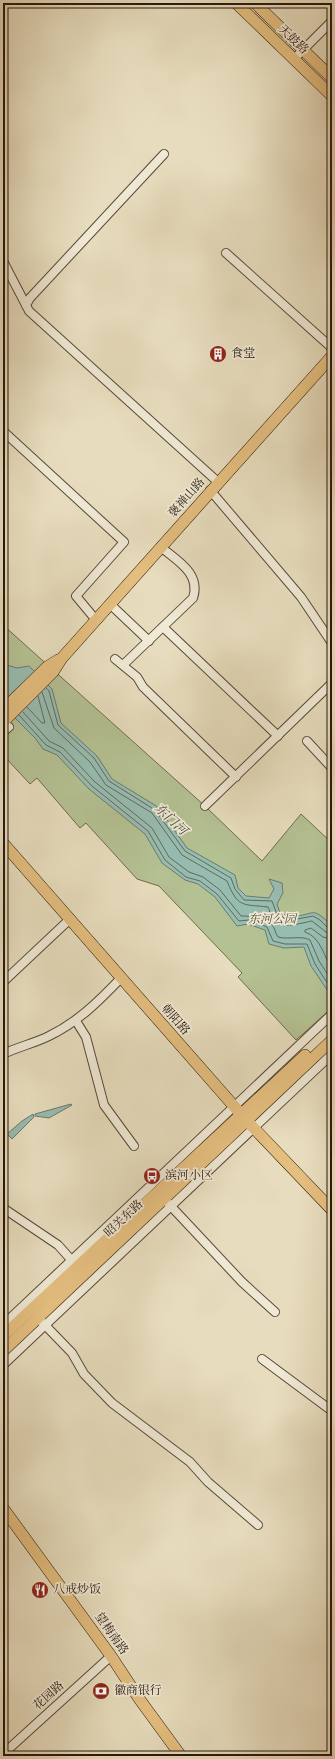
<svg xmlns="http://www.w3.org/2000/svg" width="335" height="1759" font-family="Vollkorn,'Noto Serif SC',serif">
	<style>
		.green { fill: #b4c193; stroke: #6e6c4e }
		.water { fill: #97bcb0; stroke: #6b7a6e }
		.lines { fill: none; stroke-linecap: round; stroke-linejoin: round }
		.shore { stroke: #606a5d; stroke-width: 1 }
		.minor-casing { stroke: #584837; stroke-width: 10 }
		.major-casing { stroke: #29170a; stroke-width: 12 }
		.minor { stroke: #efe9d5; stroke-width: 8 }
		.major { stroke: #e4be7f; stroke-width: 11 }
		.labels { text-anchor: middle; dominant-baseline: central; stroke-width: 3.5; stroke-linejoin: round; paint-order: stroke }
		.street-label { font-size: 12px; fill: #29170a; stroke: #efe9d5 }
		.poi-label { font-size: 12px; fill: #29170a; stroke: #efe9d5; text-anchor: start }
		.park-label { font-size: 12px; font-style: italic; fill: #534a33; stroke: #efe9d5 }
		.water-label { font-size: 13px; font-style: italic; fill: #505144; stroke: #efe9d5 }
	</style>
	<rect width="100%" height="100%" fill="#e7ddbe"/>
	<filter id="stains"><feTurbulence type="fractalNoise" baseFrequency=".005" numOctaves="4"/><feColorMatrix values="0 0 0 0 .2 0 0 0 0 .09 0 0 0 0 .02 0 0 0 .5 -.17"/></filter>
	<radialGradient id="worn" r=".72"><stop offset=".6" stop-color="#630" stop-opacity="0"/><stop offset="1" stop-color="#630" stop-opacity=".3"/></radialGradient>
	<polygon class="green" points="3,625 205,806 262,861 301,814 332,843 332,1008 296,1040 238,977 242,973 159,886 137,879 86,823 80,828 37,778 30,784 3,755"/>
	<g class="water">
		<path d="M3 664 17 668 29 666 52 689 61 723 97 756 112 779 158 807 187 848 235 875 238 888 246 896 269 898 274 889 269 879 282 883 283 893 277 904 280 913C283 914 288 916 292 916 316 916 310 904 332 926V997L311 966 304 947 284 948 269 944 265 930 248 924 237 926 215 897 198 884 185 880 162 863 145 834 89 789 57 755 43 749 35 738 3 706Z"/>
		<polygon points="71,1104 72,1105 49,1118 35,1116 35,1114"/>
		<polygon points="33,1114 34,1117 12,1139 7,1134 22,1121"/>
	</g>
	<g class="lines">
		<g class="shore">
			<polyline points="46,688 49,691 58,725 94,758 109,781 155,810 185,851 231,878 235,889 244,900 272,901 278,917 292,920 313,916 320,920 328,928 332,928"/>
			<path d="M42 692 54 728 90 762 106 785 152 813 182 855 227 881C238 908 242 904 268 907 270 910 270 915 272 919 281 930 301 923 312 921L326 932 332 933"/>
			<polyline points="27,707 42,723 45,723 38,696"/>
			<path d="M23 712 49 741 63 748 95 782 152 828 169 857 189 872 203 877 220 890 241 916C250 916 266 917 272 925 275 928 275 933 278 937 288 940 301 935 310 940L319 961 332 981"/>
			<polyline points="19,715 46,745 60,752 92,786 148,831 165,860 186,877 200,881 217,894 239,921 249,920 267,927 273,941 285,944 307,944 315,964 332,990"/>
			<path d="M332 939 323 937 311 928 305 930V932C321 937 324 957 332 970"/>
		</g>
		<g class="minor-casing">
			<g id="minor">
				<polyline points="294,59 332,21"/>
				<polyline points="226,253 332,348"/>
				<polyline points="3,261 29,311 218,482"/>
				<polyline points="26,305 30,298 164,154"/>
				<polyline points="3,431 124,542 76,596 96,620"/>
				<polyline points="210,490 301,597 332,643"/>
				<polyline points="111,605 149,641"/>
				<polyline points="163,627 278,736"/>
				<polyline points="115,659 137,677 143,687 236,777"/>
				<path d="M123 665 193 598C201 574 178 561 162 548"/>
				<polyline points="3,732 9,727"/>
				<polyline points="307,741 332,768"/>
				<polyline points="205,806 332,683"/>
				<polyline points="3,982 70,919"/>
				<polyline points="76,1021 86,1037 104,1105 134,1146"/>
				<path d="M3 1054C18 1047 35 1043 49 1036 78 1022 99 1001 121 978"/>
				<polyline points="167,1202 242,1282 275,1312"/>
				<polyline points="3,1208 58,1245 75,1264"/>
				<polyline points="42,1322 72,1353 84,1374 112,1403 190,1462 208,1482 258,1525"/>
				<polyline points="3,1325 332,1014"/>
				<polyline points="262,1359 332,1411"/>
				<polyline points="3,1365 332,1054"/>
				<polyline points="3,1754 111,1656"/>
			</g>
		</g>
		<g class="major-casing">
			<g id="major">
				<polyline points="236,3 332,96"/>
				<polyline points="255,3 332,78"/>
				<polyline points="3,710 47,667 58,660"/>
				<polyline points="3,722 53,672 62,658 332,356"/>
				<polyline points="3,843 247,1121 332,1210"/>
				<polyline points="3,1336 305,1055"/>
				<polyline points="3,1351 332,1040"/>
				<polyline points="3,1508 111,1656 140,1700 181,1756"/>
			</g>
		</g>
		<use href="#minor" class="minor"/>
		<use href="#major" class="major"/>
	</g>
	<defs>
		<g id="building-disc" transform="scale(0.9)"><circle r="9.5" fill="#8f2418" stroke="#efe9d5"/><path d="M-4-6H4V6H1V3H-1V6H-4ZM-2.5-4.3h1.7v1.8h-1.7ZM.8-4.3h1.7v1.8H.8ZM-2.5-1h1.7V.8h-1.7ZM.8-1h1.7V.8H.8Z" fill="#fff"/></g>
		<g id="bus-disc" transform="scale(0.9)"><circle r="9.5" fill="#8f2418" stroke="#efe9d5"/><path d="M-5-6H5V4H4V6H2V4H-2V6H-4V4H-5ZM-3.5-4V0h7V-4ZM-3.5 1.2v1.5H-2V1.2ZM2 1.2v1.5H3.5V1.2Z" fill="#fff"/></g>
		<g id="restaurant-disc" transform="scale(0.9)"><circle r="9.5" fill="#8f2418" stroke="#efe9d5"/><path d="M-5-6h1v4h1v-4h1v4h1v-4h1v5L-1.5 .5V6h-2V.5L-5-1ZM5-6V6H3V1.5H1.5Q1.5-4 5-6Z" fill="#fff"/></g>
		<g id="bank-disc" transform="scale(0.9)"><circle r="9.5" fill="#8f2418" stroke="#efe9d5"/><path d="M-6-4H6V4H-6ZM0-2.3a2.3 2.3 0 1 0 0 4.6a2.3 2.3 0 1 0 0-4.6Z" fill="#fff"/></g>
	</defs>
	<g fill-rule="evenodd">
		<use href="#building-disc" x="218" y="354"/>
		<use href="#bus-disc" x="152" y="1176"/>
		<use href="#restaurant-disc" x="40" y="1590"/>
		<use href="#bank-disc" x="101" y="1691"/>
	</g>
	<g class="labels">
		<g class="street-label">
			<text transform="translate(293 40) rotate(44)">天鼓路</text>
			<text transform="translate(187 498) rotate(-49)">褒禅山路</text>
			<text transform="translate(175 1020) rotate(49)">朝阳路</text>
			<text transform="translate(124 1219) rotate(-43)">昭关东路</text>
			<text transform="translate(111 1634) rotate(55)">望梅南路</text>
			<text transform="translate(49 1696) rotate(-42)">花园路</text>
		</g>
		<g class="poi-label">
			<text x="231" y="354">食堂</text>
			<text x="165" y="1176">滨河小区</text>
			<text x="53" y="1590">八戒炒饭</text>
			<text x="114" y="1691">徽商银行</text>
		</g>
		<g class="park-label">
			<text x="272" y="920">东河公园</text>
		</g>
		<g class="water-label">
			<text transform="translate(170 820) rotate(43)">东门河</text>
		</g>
	</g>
	<rect width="335" height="1759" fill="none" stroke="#e7ddbe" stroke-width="16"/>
	<rect x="4" y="4" width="327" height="1751" fill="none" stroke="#29170a" stroke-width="2"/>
	<rect x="8" y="8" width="319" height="1743" fill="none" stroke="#29170a"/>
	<rect width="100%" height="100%" filter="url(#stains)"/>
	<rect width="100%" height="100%" fill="url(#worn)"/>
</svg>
